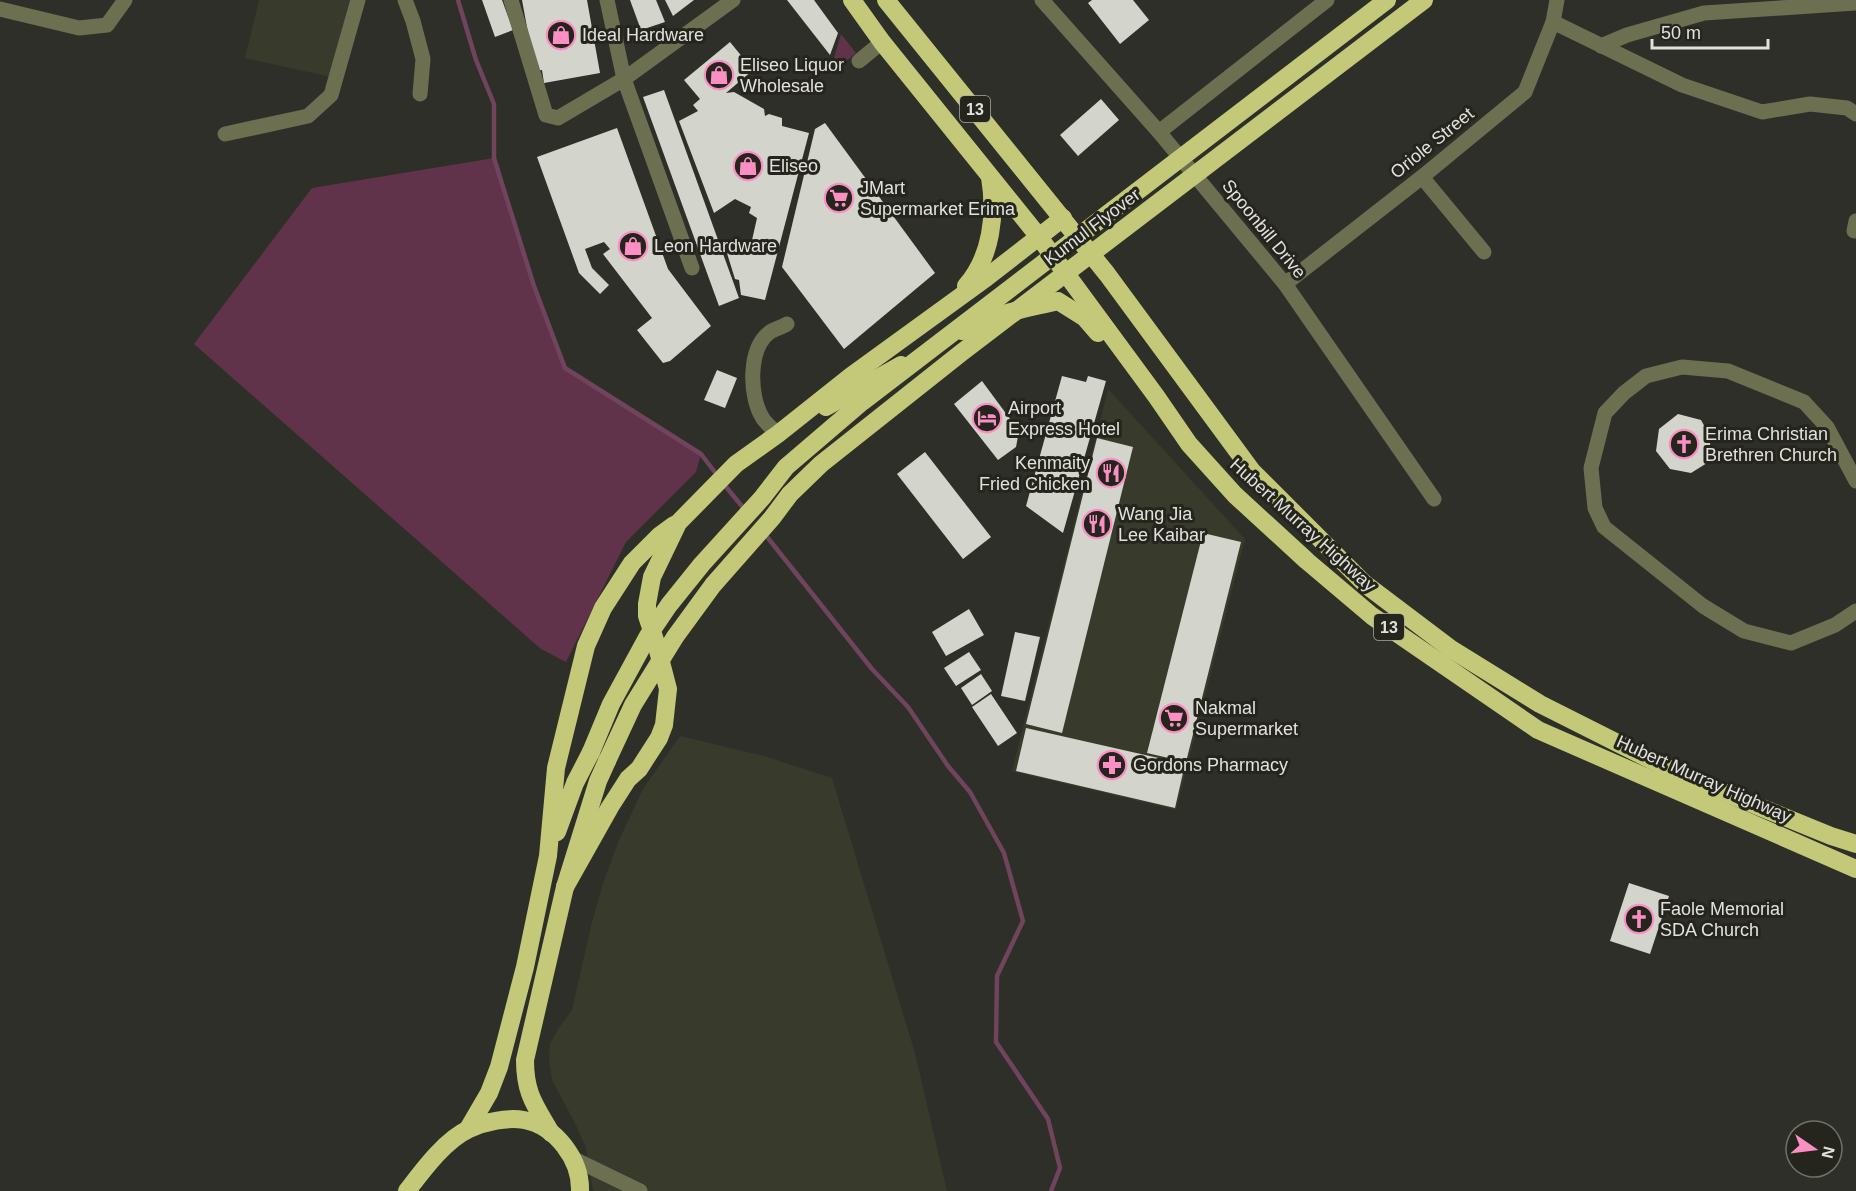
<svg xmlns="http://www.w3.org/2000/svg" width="1856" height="1191" font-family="Helvetica,sans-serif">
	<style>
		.built { fill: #383a2c }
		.green { fill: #61334a }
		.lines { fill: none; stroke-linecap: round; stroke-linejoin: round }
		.stream { stroke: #6f445c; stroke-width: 4.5 }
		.building { fill: #d3d4cb }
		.minor { stroke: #6d7050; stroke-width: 15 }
		.highway { stroke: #c3c978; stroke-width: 18 }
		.highway-bridge { stroke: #c3c978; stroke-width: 18 }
		.labels { text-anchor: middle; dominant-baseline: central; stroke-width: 6; stroke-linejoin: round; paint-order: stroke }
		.shield { fill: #25251e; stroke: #a9a9a4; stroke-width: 1.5 }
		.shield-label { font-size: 16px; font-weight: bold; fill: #e1e1dd }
		.poi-label { font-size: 18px; fill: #e1e1dd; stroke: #25251e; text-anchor: start }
		.street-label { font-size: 18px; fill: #e1e1dd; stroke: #25251e }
	</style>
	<rect width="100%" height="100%" fill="#2e2f28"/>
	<g class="built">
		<polygon points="259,0 352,0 331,77 245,58"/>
		<polygon points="1108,389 1245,539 1176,810 1012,771"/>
		<polygon points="680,736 764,756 832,778 915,1053 947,1191 593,1191 586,1148 575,1123 552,1080 549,1059 550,1044 558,1029 572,1010 591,926 604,880 619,840 643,789"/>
	</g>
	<g class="green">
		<polygon points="841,34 856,53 829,75"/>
		<polygon points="494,158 534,286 565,368 701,454 696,472 626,542 566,662 541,649 194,344 312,188"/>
	</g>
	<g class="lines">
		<g class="stream">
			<polyline points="458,0 476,60 494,104 494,158 534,286 565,368 701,454 717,475"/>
			<polyline points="722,482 745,510"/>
			<polyline points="764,533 872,669 908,707 948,766 970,792 1004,853 1023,921 997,976 996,1042 1048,1119 1060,1168 1051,1191"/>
		</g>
	</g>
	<g class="building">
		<polygon points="482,0 502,0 513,30 495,37"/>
		<polygon points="522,0 587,0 600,73 544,83 542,70 535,71"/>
		<polygon points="630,0 656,0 665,22 641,30"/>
		<polygon points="665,0 694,0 673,16"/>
		<polygon points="787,0 814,0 838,33 830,55"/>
		<polygon points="1092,0 1133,0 1149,20 1120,44 1088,3"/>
		<polygon points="730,42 753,70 726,93 734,92 764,109 765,116 769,114 782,118 782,126 809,133 765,300 741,295 739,280 735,279 726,250 750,249 757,218 749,213 751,207 735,199 714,213 679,121 698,111 693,105 700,99 684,80"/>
		<polygon points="664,90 739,298 719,306 643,97"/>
		<polygon points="1101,99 1119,120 1078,156 1060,135"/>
		<polygon points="825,123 935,273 844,349 782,267 815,129"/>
		<polygon points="617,128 668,269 711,326 670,361 663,363 637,330 652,318 603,254 610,249 604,242 585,249 592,268 609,285 600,294 579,273 537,157"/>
		<polygon points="717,370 737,378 725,408 704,400"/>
		<polygon points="1062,376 1086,382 1088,376 1106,381 1063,533 1026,506"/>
		<polygon points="982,381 1019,431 1016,447 998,460 954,404"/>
		<polygon points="1678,414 1701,420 1711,438 1707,463 1691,473 1670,469 1656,451 1659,429"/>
		<polygon points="1097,438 1133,447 1062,733 1026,724"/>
		<polygon points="925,452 991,537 963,559 897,474"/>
		<polygon points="1203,533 1241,542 1186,762 1147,753"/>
		<polygon points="969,609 984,635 946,656 932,632"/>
		<polygon points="1015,632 1040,637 1025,701 1001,696"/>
		<polygon points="969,652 981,670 956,686 944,668"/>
		<polygon points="981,674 992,691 972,705 961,688"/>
		<polygon points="991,694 1017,733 998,746 972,707"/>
		<polygon points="1026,728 1185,764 1175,808 1016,771"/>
		<polygon points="1629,883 1669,896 1650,954 1610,941"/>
	</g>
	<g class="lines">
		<g class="minor">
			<polyline points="405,0 413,21 423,59 420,94"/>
			<polyline points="511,0 546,115 558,118 624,79 733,0"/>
			<polyline points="607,0 624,79 692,268"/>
			<polyline points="1042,0 1159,132 1285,284 1434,499"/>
			<polyline points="0,9 79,28 107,25 125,0"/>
			<polyline points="1553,22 1682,85 1762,112 1810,104 1847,108 1856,114"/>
			<polyline points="1601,46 1627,35 1704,13 1856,3"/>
			<polyline points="859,61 882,42"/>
			<polyline points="1159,132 1327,0"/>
			<polyline points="225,134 308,116 331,95 358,0"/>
			<polyline points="1422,177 1484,252"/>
			<polyline points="1854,231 1856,221"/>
			<polyline points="1285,284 1422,177 1525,92 1553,22 1557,0"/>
			<path d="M778 434C773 429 765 423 762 417 749 395 748 348 770 332 775 329 782 327 787 324"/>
			<polyline points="1856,481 1827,427 1804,402 1728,371 1682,367 1646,376 1624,393 1605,413 1591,468 1595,508 1604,527 1703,606 1744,631 1791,643 1835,625 1856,611"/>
			<polyline points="572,1158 640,1191"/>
		</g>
		<g class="highway">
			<polyline points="852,0 882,42 1039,237 1156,396 1189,444 1235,495 1307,561 1372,616 1538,730 1856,869"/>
			<polyline points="886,0 1107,274 1252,471 1365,584 1451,649 1540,704 1679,774 1831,836 1856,844"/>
			<path d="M966 286C992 256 996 214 990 177"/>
			<path d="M962 331C991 314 1025 309 1058 301L1085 318 1098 333"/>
			<polyline points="826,407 901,365"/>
			<polyline points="557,832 575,783 591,752"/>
			<polyline points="565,887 610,807 628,779 639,769 659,738 664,725 668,689 656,643 647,616 647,604 652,577 678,523 736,464 778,434 851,376 986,278 1063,218"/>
			<polyline points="468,1129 489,1093 499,1067 525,967 548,856 556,768 586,646 603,608 632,563 659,536 674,525"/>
			<path d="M551 1133C535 1105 525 1094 525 1060L565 887 598 781 607 761"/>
			<path d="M407 1191C423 1170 445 1140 469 1129 485 1122 507 1117 524 1120 556 1126 581 1160 580 1191"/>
		</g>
		<g class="highway-bridge">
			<polyline points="591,752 611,704 648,636 669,605 702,564 762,498 786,467 862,402 1387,0"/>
			<polyline points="607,761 633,705 675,637 713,585 772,518 790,494 821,464 961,353 1424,0"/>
		</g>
	</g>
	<defs>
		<g id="shop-ring" transform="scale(1.5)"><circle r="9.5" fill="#25251e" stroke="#fb8fc4" stroke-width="1.5"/><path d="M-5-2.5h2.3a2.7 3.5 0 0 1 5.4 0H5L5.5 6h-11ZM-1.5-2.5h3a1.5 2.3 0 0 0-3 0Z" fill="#fb8fc4"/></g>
		<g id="supermarket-ring" transform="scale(1.5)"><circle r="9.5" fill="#25251e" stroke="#fb8fc4" stroke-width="1.5"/><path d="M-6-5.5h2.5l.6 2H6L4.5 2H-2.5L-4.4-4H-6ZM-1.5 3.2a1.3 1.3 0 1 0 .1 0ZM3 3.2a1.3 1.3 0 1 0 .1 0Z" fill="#fb8fc4"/></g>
		<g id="hotel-ring" transform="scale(1.5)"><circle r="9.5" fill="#25251e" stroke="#fb8fc4" stroke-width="1.5"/><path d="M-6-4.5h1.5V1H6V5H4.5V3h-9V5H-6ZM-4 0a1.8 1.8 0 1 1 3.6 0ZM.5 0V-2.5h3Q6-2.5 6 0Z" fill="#fb8fc4"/></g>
		<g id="church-ring" transform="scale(1.5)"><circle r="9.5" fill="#25251e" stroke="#fb8fc4" stroke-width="1.5"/><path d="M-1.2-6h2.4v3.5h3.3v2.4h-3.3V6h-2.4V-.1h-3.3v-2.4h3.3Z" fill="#fb8fc4"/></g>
		<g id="restaurant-ring" transform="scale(1.5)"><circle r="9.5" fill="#25251e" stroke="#fb8fc4" stroke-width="1.5"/><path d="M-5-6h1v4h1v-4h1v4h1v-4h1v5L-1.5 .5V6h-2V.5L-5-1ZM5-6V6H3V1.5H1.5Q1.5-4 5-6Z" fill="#fb8fc4"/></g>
		<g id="pharmacy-ring" transform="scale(1.5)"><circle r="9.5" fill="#25251e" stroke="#fb8fc4" stroke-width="1.5"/><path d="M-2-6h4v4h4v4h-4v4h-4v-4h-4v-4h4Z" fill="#fb8fc4"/></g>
	</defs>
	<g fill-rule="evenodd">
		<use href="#shop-ring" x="561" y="35"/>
		<use href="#shop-ring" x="719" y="75"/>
		<use href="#shop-ring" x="748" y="166"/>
		<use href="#supermarket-ring" x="839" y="198"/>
		<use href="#shop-ring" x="633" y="246"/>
		<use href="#hotel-ring" x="987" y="418"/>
		<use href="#church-ring" x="1684" y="444"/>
		<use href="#restaurant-ring" x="1111" y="473"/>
		<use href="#restaurant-ring" x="1097" y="524"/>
		<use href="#supermarket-ring" x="1174" y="718"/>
		<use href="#pharmacy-ring" x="1112" y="765"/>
		<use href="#church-ring" x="1639" y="919"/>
	</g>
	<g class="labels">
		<g class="shield">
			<rect x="960" y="96" width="30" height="26" rx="4.5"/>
			<rect x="1374" y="614" width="30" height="26" rx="4.5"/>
		</g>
		<g class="shield-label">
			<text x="975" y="109">13</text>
			<text x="1389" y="627">13</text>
		</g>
		<g class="poi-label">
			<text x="582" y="35">Ideal Hardware</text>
			<text x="740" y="65">Eliseo Liquor<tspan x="740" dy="21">Wholesale</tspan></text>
			<text x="769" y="166">Eliseo</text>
			<text x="860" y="188">JMart<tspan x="860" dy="21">Supermarket Erima</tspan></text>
			<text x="654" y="246">Leon Hardware</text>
			<text x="1008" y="408">Airport<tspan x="1008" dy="21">Express Hotel</tspan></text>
			<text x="1705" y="434">Erima Christian<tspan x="1705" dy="21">Brethren Church</tspan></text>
			<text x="1090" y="463" text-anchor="end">Kenmaity<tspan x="1090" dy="21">Fried Chicken</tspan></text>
			<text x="1118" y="514">Wang Jia<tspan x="1118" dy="21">Lee Kaibar</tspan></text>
			<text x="1195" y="708">Nakmal<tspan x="1195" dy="21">Supermarket</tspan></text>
			<text x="1133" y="765">Gordons Pharmacy</text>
			<text x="1660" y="909">Faole Memorial<tspan x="1660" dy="21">SDA Church</tspan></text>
		</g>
		<g class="street-label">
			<text transform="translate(1432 143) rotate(-39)">Oriole Street</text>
			<text transform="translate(1092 227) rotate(-37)">Kumul Flyover</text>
			<text transform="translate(1264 229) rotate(51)">Spoonbill Drive</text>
			<text transform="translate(1303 525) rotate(42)">Hubert Murray Highway</text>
			<text transform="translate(1704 779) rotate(24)">Hubert Murray Highway</text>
		</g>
	</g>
	<g transform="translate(1814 1149) rotate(104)"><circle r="28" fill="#25251e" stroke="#70706a" stroke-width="1.5"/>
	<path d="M0-4.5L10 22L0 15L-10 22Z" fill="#fb8fc4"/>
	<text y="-9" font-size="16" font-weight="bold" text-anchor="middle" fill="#e1e1dd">N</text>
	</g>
	<path d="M1652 39v9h116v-9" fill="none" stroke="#e1e1dd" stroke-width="3"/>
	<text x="1661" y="39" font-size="18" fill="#e1e1dd" stroke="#25251e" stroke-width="4.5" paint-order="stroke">50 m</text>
</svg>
